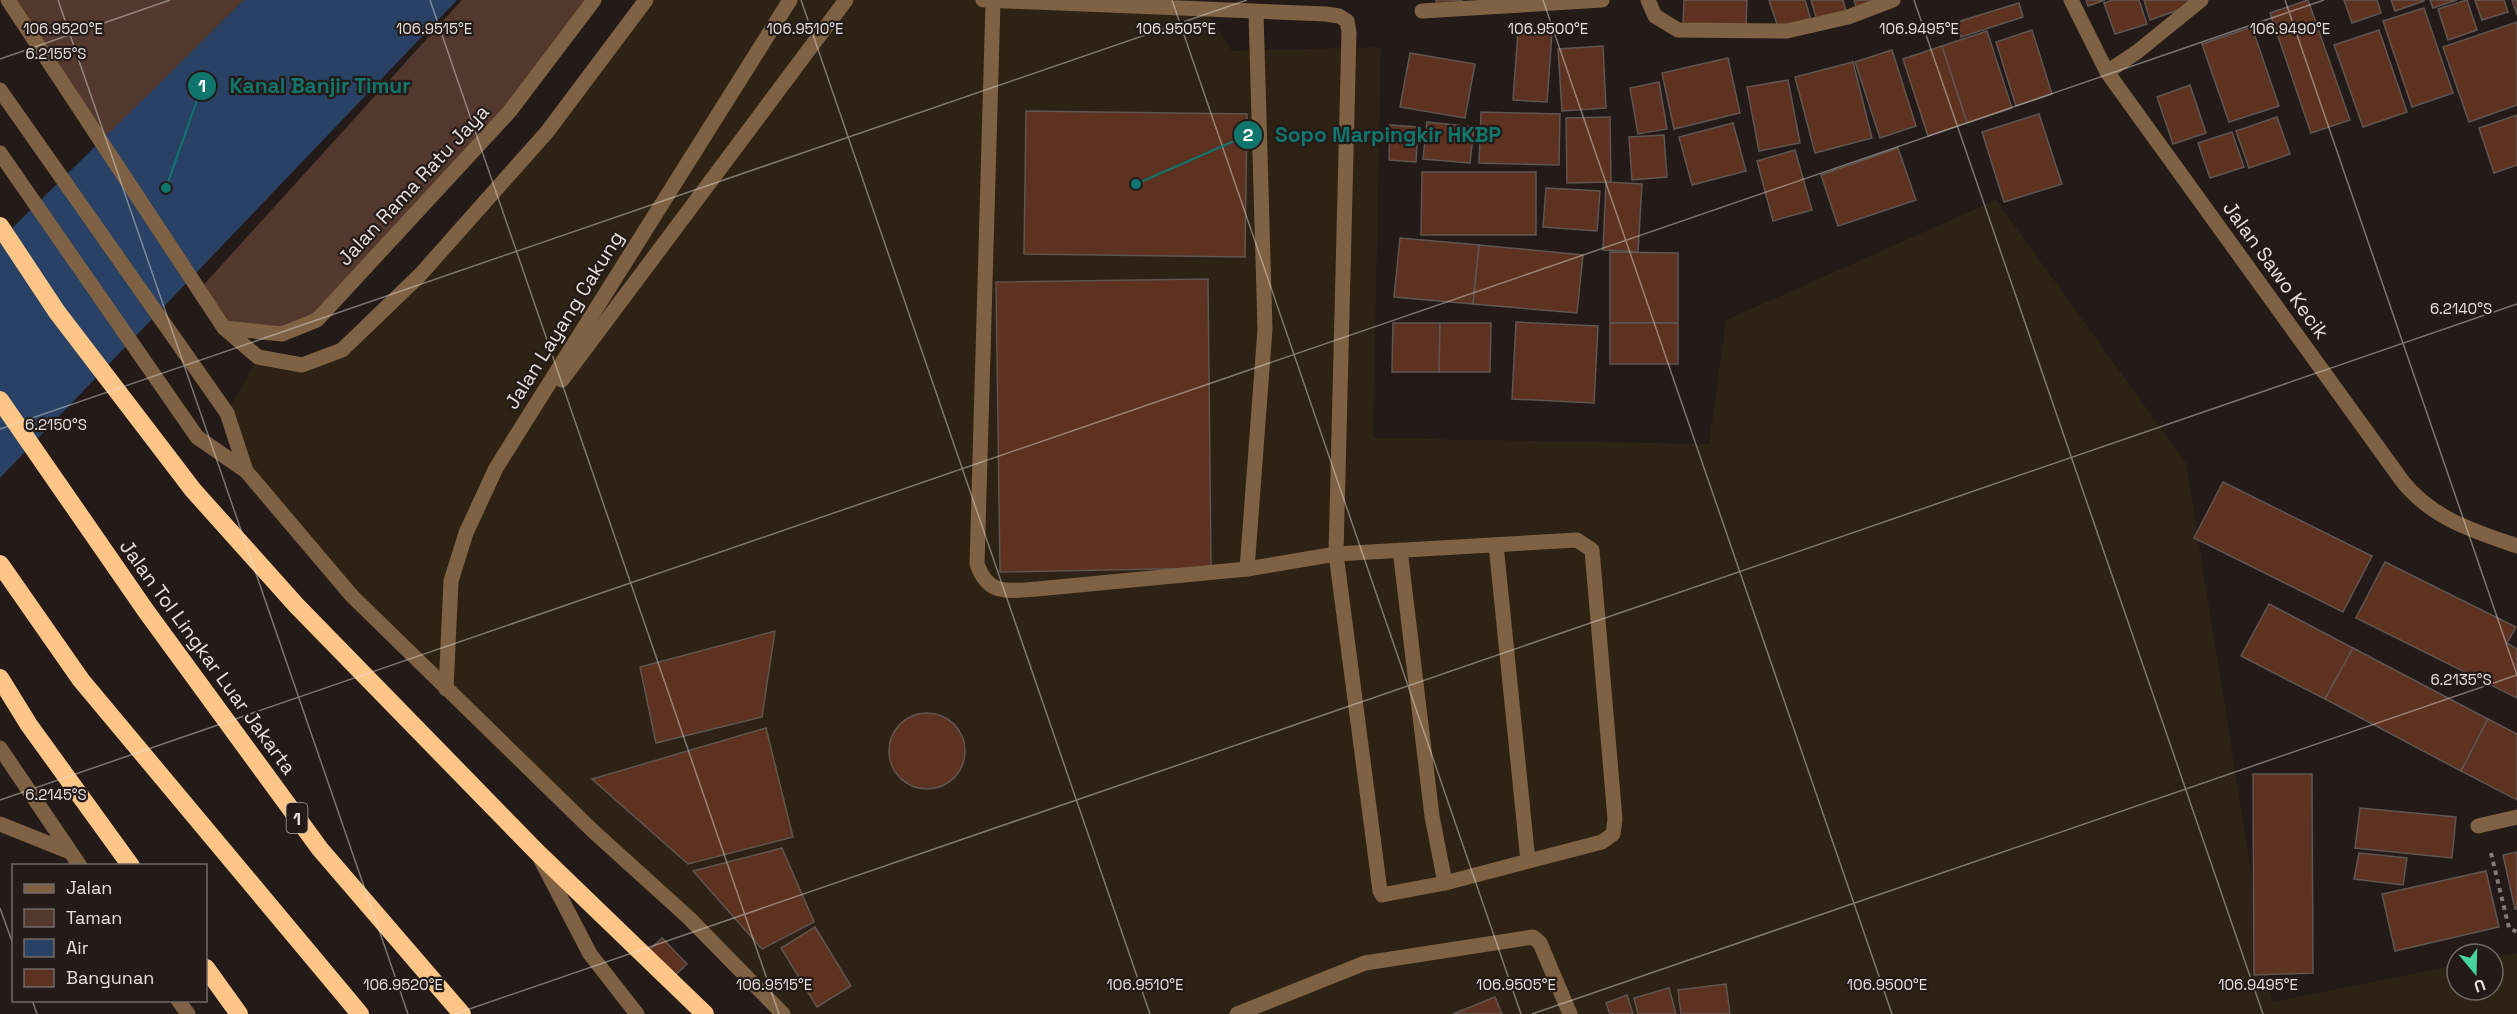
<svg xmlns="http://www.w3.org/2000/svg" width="2517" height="1014" font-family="'Space Grotesk',sans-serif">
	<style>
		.industrial { fill: #2d2214 }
		.green { fill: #52382d }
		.water { fill: #284164 }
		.building { fill: #5d3221; stroke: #5f5551; stroke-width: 1.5 }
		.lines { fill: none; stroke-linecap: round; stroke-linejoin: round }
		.path { stroke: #827b78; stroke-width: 4; stroke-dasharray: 4.5 4.5; stroke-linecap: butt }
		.minor { stroke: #7e6243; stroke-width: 15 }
		.highway { stroke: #fec686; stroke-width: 18 }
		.ticks { fill: none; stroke: #e6e0de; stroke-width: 1.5; stroke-opacity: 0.45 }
		.labels { text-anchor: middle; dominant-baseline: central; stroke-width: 4.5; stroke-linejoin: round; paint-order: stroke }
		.shield { fill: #241b18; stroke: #aca5a3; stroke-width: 1.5 }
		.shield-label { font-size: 18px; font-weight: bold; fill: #e6e0de }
		.street-label { font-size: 20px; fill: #e6e0de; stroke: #241b18 }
		.ticks-label { font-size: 15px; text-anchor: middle; fill: #e6e0de; stroke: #241b18; stroke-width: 4.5; stroke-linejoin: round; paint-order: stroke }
		.leader { fill: none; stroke: #0f766e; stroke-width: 2 }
		.callout-dot { fill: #0f766e; stroke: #241b18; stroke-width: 2 }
		.mark-label { font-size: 18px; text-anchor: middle; font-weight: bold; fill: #fff }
		.callout-label { font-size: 21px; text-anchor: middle; font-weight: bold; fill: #0f766e; stroke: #241b18; stroke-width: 4.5; stroke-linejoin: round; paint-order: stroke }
	</style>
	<rect width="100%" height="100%" fill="#241b18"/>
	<polygon class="industrial" points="646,0 1199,0 1232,51 1381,47 1373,438 1709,444 1726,320 1996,200 2186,463 2272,1002 2457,965 2457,990 2493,990 2493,958 2517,953 2517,1014 774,1014 446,689 246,471 227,413 258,357 302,365 342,350 420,275"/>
	<g class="green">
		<polygon points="9,0 244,0 107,136"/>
		<polygon points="462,0 593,0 510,111 317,320 282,334 224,328 198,291"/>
	</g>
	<polygon class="water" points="244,0 457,0 0,478 0,240"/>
	<g class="building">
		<polygon points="1436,0 1463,0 1439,9"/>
		<polygon points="1684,0 1747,0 1746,27 1683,24"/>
		<polygon points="1769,0 1805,0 1811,20 1779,30"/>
		<polygon points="1811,0 1843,0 1847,14 1818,24"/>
		<polygon points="1854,0 1887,0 1857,10"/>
		<polygon points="2086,0 2105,0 2088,6"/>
		<polygon points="2113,0 2139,0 2147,24 2115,34 2104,3"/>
		<polygon points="2144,0 2188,0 2190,6 2150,20"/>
		<polygon points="2308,0 2350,120 2311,133 2270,13"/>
		<polygon points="2344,0 2377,0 2381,13 2352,23"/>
		<polygon points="2391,0 2424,0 2424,1 2395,11"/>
		<polygon points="2430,0 2457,0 2433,8"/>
		<polygon points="2467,0 2477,30 2448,40 2438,9"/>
		<polygon points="2475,0 2504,0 2508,12 2482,20"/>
		<polygon points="2512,0 2517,0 2517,15"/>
		<polygon points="2019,3 2023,17 1961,37 1957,22"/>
		<polygon points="2424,8 2453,93 2412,107 2383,21"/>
		<polygon points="2517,22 2517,105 2469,122 2443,47"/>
		<polygon points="2252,27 2279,106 2229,122 2202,44"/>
		<polygon points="2032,30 2052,94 2016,106 1996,42"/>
		<polygon points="2379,30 2407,112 2363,127 2334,45"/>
		<polygon points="1518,31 1552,33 1547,102 1513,100"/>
		<polygon points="1987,31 2012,108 1967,123 1942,46"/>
		<polygon points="1603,46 1606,108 1562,111 1558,49"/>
		<polygon points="1942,46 1967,123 1928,136 1903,59"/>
		<polygon points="1892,50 1916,126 1880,138 1855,62"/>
		<polygon points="1410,53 1475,64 1465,118 1400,107"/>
		<polygon points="1728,58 1740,113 1674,129 1662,73"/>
		<polygon points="1853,62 1872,138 1815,153 1795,77"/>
		<polygon points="1788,80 1800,143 1759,151 1747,87"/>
		<polygon points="1659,82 1667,129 1638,134 1630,88"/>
		<polygon points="2190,85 2206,133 2173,144 2157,97"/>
		<polygon points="1026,111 1247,114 1245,257 1024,254"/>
		<polygon points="1481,112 1560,114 1559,165 1479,163"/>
		<polygon points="2039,114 2062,184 2004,202 1982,132"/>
		<polygon points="2517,115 2517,165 2494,173 2479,128"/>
		<polygon points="1610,117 1611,182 1567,183 1566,118"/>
		<polygon points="2277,117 2290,154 2249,168 2236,131"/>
		<polygon points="1427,122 1474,127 1470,163 1423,159"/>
		<polygon points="1733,123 1746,171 1692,185 1679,137"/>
		<polygon points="1390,125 1418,127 1416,162 1389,160"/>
		<polygon points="2232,132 2244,167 2210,178 2198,143"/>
		<polygon points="1664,135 1667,177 1632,180 1629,137"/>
		<polygon points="1898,148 1916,200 1838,226 1821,175"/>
		<polygon points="1795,150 1812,210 1773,221 1757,161"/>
		<polygon points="1422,172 1536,172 1536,235 1421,235"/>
		<polygon points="1606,182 1642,184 1638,252 1603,250"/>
		<polygon points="1546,188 1600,191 1597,231 1543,227"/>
		<polygon points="1400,238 1479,245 1473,304 1394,297"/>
		<polygon points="1479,245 1583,255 1577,313 1473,304"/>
		<polygon points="1610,252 1678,253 1678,323 1610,323"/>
		<polygon points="1208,279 1211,568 1000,572 996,282"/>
		<polygon points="1516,322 1598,326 1594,403 1512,399"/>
		<polygon points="1393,323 1440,323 1439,372 1392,372"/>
		<polygon points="1440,323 1491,323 1490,372 1439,372"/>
		<rect x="1610" y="323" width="68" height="41"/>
		<polygon points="2223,482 2372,556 2343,612 2194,538"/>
		<polygon points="2385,562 2516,627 2507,643 2517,649 2517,698 2356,618"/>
		<polygon points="2269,604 2353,648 2325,699 2241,656"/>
		<polygon points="775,631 762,717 656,743 640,667"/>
		<polygon points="2353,648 2488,719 2461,771 2325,699"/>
		<circle cx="927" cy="751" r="38"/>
		<polygon points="2488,719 2517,734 2517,800 2461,771"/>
		<polygon points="766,728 793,837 688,864 592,779"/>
		<polygon points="2253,774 2312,774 2313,973 2254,975"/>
		<polygon points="2360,808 2456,817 2452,858 2355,848"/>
		<polygon points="782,848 814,922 762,949 693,871"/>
		<polygon points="2517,852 2517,909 2515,909 2503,855"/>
		<polygon points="2359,853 2407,858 2403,885 2354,879"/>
		<polygon points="2486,871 2499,927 2395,951 2382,894"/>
		<polygon points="815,927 851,986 817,1007 781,948"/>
		<polygon points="662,938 687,964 671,979 646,953"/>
		<polygon points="1726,984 1730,1014 1681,1014 1678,990"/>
		<polygon points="1669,988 1676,1014 1638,1014 1634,998"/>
		<polygon points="1627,995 1633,1014 1610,1014 1606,1003"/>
		<polygon points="1495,997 1502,1014 1453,1014"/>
	</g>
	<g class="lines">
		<polyline class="path" points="2491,853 2509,928 2517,932"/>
		<g class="minor">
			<polyline points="8,0 224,328 258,357 302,365 342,350 420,275 547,132 646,0"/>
			<polyline points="983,0 1326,14 1339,16 1347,21 1349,32 1336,554 1380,891 1382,895 1387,894 1445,883"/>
			<polyline points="1648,0 1655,16 1678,30 1787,31 1848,17 1893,0"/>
			<path d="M2071 0 2107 72 2403 482C2433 519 2474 531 2517 546"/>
			<path d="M993 2 977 564C988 596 1008 591 1037 589L1247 569 1336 554 1577 540 1592 550 1615 819 1613 834 1602 842 1445 883 1432 816 1400 550"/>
			<polyline points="1422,11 1602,0"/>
			<polyline points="2107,72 2137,52 2201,0"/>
			<polyline points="0,90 227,413 246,471"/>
			<polyline points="0,153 197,437 246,471 352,596 594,832 689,918 783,1014"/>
			<polyline points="224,328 282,334 317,320 510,111 594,0"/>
			<polyline points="562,380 846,0"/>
			<polyline points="1496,545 1528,861"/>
			<polyline points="1247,569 1265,329 1256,12"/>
			<polyline points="446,689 451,581 466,533 496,468 790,0"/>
			<polyline points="0,748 80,866"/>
			<polyline points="0,824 70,852"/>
			<polyline points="2478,826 2517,817"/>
			<polyline points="541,860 590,954 637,1014"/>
			<polyline points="178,1000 188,1014"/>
			<polyline points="1237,1014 1365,963 1533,937 1540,943 1570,1014"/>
		</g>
		<g class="highway">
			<polyline points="0,226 57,312 193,490 296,605 537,852 705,1014"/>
			<polyline points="0,400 146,611 320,849 462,1014"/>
			<polyline points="0,564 81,680 360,1014"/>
			<polyline points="0,678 29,725 131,866"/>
			<polyline points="206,968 239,1014"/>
		</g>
	</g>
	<path class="ticks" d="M58 0 408 1014M430 0 779 1014M801 0 1150 1014M1172 0 1521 1014M1543 0 1892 1014M1914 0 2263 1014M2285 0 2517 675M0 59 170 0M0 429 1247 0M0 800 2324 0M0 908 14 947M32 1000 37 1014M455 1014 2517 304M1532 1014 2517 675"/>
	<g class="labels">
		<rect class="shield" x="286.5" y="803" width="21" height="30" rx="4.5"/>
		<g class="shield-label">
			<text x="297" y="818">1</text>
		</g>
		<g class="street-label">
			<text transform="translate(413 185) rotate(-47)">Jalan Rama Ratu Jaya</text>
			<text transform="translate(2276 270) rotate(54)">Jalan Sawo Kecik</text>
			<text transform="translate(564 320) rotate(-58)">Jalan Layang Cakung</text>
			<text transform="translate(208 657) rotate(54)">Jalan Tol Lingkar Luar Jakarta</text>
		</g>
	</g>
	<g class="ticks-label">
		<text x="2290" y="34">106.9490°E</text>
		<text x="63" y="34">106.9520°E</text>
		<text x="434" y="34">106.9515°E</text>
		<text x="805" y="34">106.9510°E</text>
		<text x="1176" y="34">106.9505°E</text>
		<text x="1548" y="34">106.9500°E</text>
		<text x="1919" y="34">106.9495°E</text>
		<text x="56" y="59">6.2155°S</text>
		<text x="2461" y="314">6.2140°S</text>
		<text x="56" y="430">6.2150°S</text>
		<text x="2461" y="685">6.2135°S</text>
		<text x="56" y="800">6.2145°S</text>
		<text x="403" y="990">106.9520°E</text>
		<text x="774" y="990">106.9515°E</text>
		<text x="1145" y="990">106.9510°E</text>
		<text x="1516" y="990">106.9505°E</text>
		<text x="1887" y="990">106.9500°E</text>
		<text x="2258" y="990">106.9495°E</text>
	</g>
	<path class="leader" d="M166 188L202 86M1136 184L1248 135"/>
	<g class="callout-dot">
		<circle cx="166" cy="188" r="6"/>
		<circle cx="1136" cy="184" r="6"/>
		<circle cx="202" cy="86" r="15"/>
		<circle cx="1248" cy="135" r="15"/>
	</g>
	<g class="mark-label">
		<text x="202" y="92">1</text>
		<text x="1248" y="141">2</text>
	</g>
	<g class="callout-label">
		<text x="320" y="93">Kanal Banjir Timur</text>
		<text x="1388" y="142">Sopo Marpingkir HKBP</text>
	</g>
	<rect x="12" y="864" width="195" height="138" fill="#241b18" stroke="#726a67" stroke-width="1.5"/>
	<rect x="24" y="884" width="30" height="9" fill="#7e6243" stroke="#726a67" stroke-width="1.5"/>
	<text x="66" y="894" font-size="18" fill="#e6e0de">Jalan</text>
	<rect x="24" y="909" width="30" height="18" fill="#52382d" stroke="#726a67" stroke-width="1.5"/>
	<text x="66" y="924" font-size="18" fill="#e6e0de">Taman</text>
	<rect x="24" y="939" width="30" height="18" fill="#284164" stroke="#726a67" stroke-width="1.5"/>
	<text x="66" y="954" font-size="18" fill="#e6e0de">Air</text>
	<rect x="24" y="969" width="30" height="18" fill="#5d3221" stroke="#726a67" stroke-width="1.5"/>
	<text x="66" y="984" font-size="18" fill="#e6e0de">Bangunan</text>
	<g transform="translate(2475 972) rotate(161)"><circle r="28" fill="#241b18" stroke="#726a67" stroke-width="1.5"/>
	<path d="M0-4.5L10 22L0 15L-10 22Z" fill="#47d49d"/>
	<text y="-9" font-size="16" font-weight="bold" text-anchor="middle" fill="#e6e0de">U</text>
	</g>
</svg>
